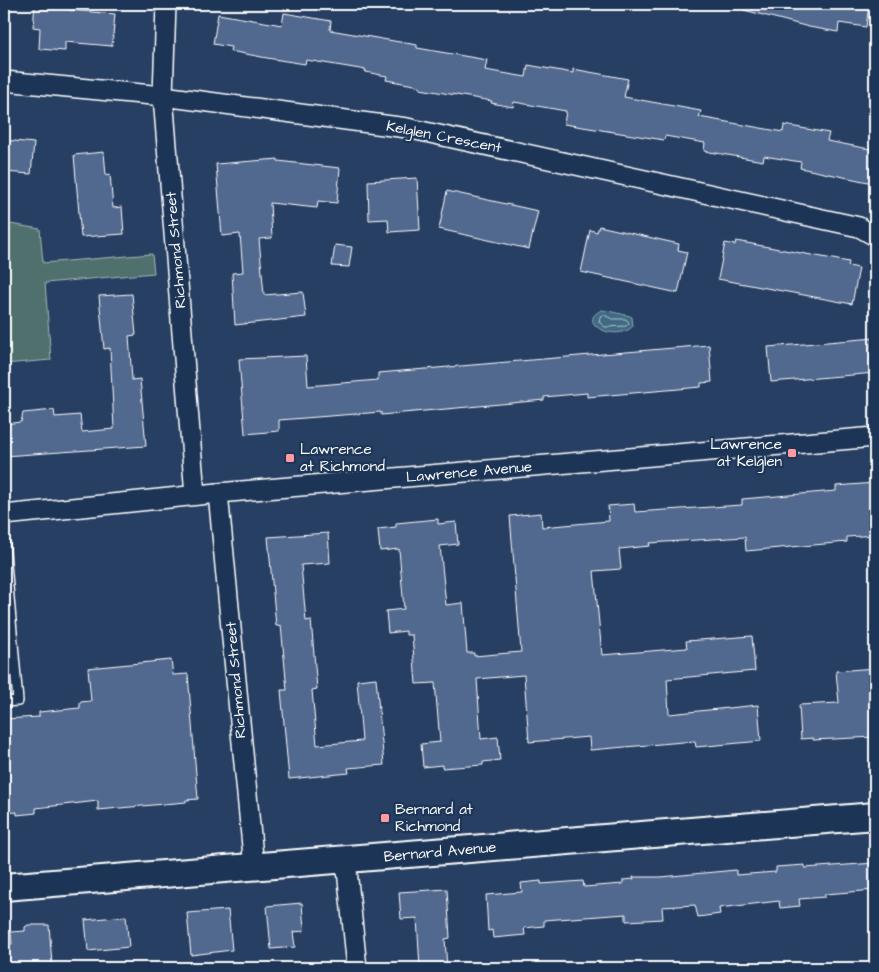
<svg xmlns="http://www.w3.org/2000/svg" width="879" height="972" font-family="'Architects Daughter',sans-serif">
	<style>
		.green { fill: #506f6d; stroke: #a8b7b6 }
		.water { fill: #3f6b83; stroke: #8ca6b5 }
		.lines { fill: none; stroke-linecap: round; stroke-linejoin: round }
		.shore { stroke: #b2c4cd; stroke-width: 1 }
		.building { fill: #51688f; stroke: #fff }
		.lane-casing { stroke: #fff; stroke-width: 12 }
		.street-casing { stroke: #fff; stroke-width: 22 }
		.secondary-casing { stroke: #fff; stroke-width: 30 }
		.lane { stroke: #1d3557; stroke-width: 9 }
		.street { stroke: #1d3557; stroke-width: 19 }
		.secondary { stroke: #1d3557; stroke-width: 26 }
		.poi-dot { fill: #ff9aa2; stroke: #1d3557; stroke-width: 2 }
		.labels { text-anchor: middle; dominant-baseline: central; stroke-width: 4.5; stroke-linejoin: round; paint-order: stroke }
		.street-label { font-size: 15px; fill: #fff; stroke: #1d3557 }
		.poi-label { font-size: 15px; fill: #fff; stroke: #1d3557; text-anchor: start }
	</style>
	<rect width="100%" height="100%" fill="#273f62"/>
	<filter id="ink" filterUnits="userSpaceOnUse"><feTurbulence type="fractalNoise" baseFrequency=".02" numOctaves="2"/><feDisplacementMap in="SourceGraphic" scale="10" xChannelSelector="R" yChannelSelector="G"/><feConvolveMatrix kernelMatrix="1 2 1 2 8 2 1 2 1" color-interpolation-filters="sRGB"/></filter>
	<g filter="url(#ink)">
		<polygon class="green" points="4,223 40,229 43,263 152,254 154,273 45,283 51,360 4,364"/>
		<path class="water" d="M602 310C607 311 629 315 632 317L633 326C616 344 574 322 602 310Z"/>
		<g class="lines">
			<polygon class="shore" points="604,315 612,319 626,319 629,323 626,326 605,327 599,322 600,317"/>
		</g>
		<g class="building">
			<polygon points="35,4 69,4 69,10 115,14 112,46 65,42 65,51 39,49 40,28 33,27"/>
			<polygon points="745,4 869,4 866,27 839,23 838,32 809,27 744,10"/>
			<polygon points="284,13 331,21 330,30 417,45 417,48 487,60 485,70 526,77 528,65 573,73 573,69 628,79 624,97 701,111 699,117 783,132 784,125 829,133 827,141 875,150 873,183 800,168 801,162 764,156 763,161 704,151 705,143 665,136 664,140 564,124 566,111 514,102 513,107 491,103 492,101 420,89 420,86 386,80 387,76 365,72 366,70 306,60 305,64 267,58 230,51 231,47 213,44 218,14 282,25"/>
			<polygon points="4,140 34,143 31,174 4,172"/>
			<polygon points="104,152 106,175 110,174 113,208 122,207 124,234 81,237 74,155"/>
			<polygon points="278,159 278,161 340,168 337,203 318,201 317,208 270,203 272,238 259,239 264,295 303,292 306,317 235,325 232,273 243,272 240,234 222,236 216,164"/>
			<polygon points="417,178 420,230 389,232 388,219 369,220 368,181"/>
			<polygon points="447,191 538,211 529,249 439,229"/>
			<polygon points="599,226 679,244 678,250 687,252 678,293 581,272 590,230 597,232"/>
			<polygon points="736,241 849,262 848,266 859,268 852,304 718,279 725,243 735,245"/>
			<polygon points="335,245 352,247 349,267 332,266"/>
			<polygon points="132,294 136,335 129,336 132,380 140,379 146,446 4,456 4,424 21,422 23,413 54,410 55,417 80,415 82,432 114,429 110,348 104,349 99,296"/>
			<polygon points="875,338 875,373 771,382 768,347"/>
			<polygon points="709,345 712,382 701,383 701,387 587,397 587,393 544,397 544,400 381,415 381,412 279,420 279,431 245,434 239,359 306,356 308,386 378,380 378,373"/>
			<polygon points="875,483 875,535 847,537 847,542 746,551 745,537 649,543 650,546 619,549 621,569 594,571 602,655 687,648 686,641 752,636 755,671 667,679 669,714 758,705 761,741 696,747 695,741 590,750 589,737 529,742 524,675 477,679 481,739 498,737 500,760 483,762 483,765 442,768 442,765 423,767 421,744 440,742 435,683 416,684 412,635 406,635 406,631 388,633 386,611 404,609 399,549 380,551 378,529 396,527 396,523 438,519 438,524 456,522 458,544 440,546 446,605 463,603 467,653 474,653 474,656 521,652 510,516 541,513 542,527 609,521 608,506 634,504 635,512 742,505 742,499 836,491 836,486"/>
			<polygon points="328,533 330,563 301,565 306,621 311,620 317,689 312,690 317,745 362,741 357,680 376,678 384,765 348,768 349,773 289,779 281,690 287,690 281,625 276,626 268,537"/>
			<polygon points="171,660 173,675 188,674 198,799 186,800 186,802 98,810 98,801 36,808 36,813 17,815 17,812 4,813 4,719 39,717 39,712 80,708 80,702 91,701 88,668"/>
			<polygon points="875,668 875,737 813,740 813,738 801,739 799,705 839,703 836,671"/>
			<polygon points="875,863 875,890 825,894 825,897 799,899 800,906 780,908 779,901 719,908 720,914 698,917 695,905 662,907 663,919 626,921 626,914 544,920 544,926 524,928 525,935 493,938 492,930 488,931 486,895 522,892 521,883 541,881 541,884 583,881 584,887 623,884 623,880 634,879 633,877 661,877 736,870 736,875 776,872 776,867 805,865 805,868"/>
			<polygon points="447,889 450,938 445,939 447,968 420,968 417,918 401,919 399,892"/>
			<polygon points="302,903 304,931 293,932 295,947 271,949 267,906"/>
			<polygon points="228,910 232,950 191,955 187,913"/>
			<polygon points="126,916 129,947 88,951 85,920"/>
			<polygon points="28,925 49,925 52,964 48,965 48,968 4,968 4,944 12,944 11,932 25,931 25,927"/>
		</g>
		<g class="lines">
			<g class="lane-casing">
				<polyline id="lane" points="4,540 18,701 4,702"/>
			</g>
			<g class="street-casing">
				<g id="street">
					<polyline points="166,4 163,96 195,495"/>
					<polyline points="4,81 163,96 407,128 859,227 875,236"/>
					<polyline points="218,493 254,867"/>
					<polyline points="4,515 218,493 875,437"/>
					<polyline points="346,860 357,968"/>
				</g>
			</g>
			<g class="secondary-casing">
				<polyline id="secondary" points="4,887 875,816"/>
			</g>
			<use href="#lane" class="lane"/>
			<use href="#street" class="street"/>
			<use href="#secondary" class="secondary"/>
		</g>
	</g>
	<g class="poi-dot">
		<rect x="787" y="448" width="10" height="10" rx="2.5"/>
		<rect x="285" y="453" width="10" height="10" rx="2.5"/>
		<rect x="380" y="813" width="10" height="10" rx="2.5"/>
	</g>
	<g class="labels">
		<g class="street-label">
			<text transform="translate(444 137) rotate(11)">Kelglen Crescent</text>
			<text transform="translate(176 250) rotate(-95)">Richmond Street</text>
			<text transform="translate(469 472) rotate(-5)">Lawrence Avenue</text>
			<text transform="translate(236 680) rotate(-95)">Richmond Street</text>
			<text transform="translate(440 852) rotate(-5)">Bernard Avenue</text>
		</g>
		<g class="poi-label">
			<text x="782" y="444" text-anchor="end">Lawrence<tspan x="782" dy="17">at Kelglen</tspan></text>
			<text x="300" y="449">Lawrence<tspan x="300" dy="17">at Richmond</tspan></text>
			<text x="395" y="809">Bernard at<tspan x="395" dy="17">Richmond</tspan></text>
		</g>
	</g>
	<rect width="879" height="972" fill="none" stroke="#1d3557" stroke-width="20"/>
	<rect x="10" y="10" width="859" height="952" fill="none" stroke="#fff" stroke-width="2" filter="url(#ink)"/>
</svg>
